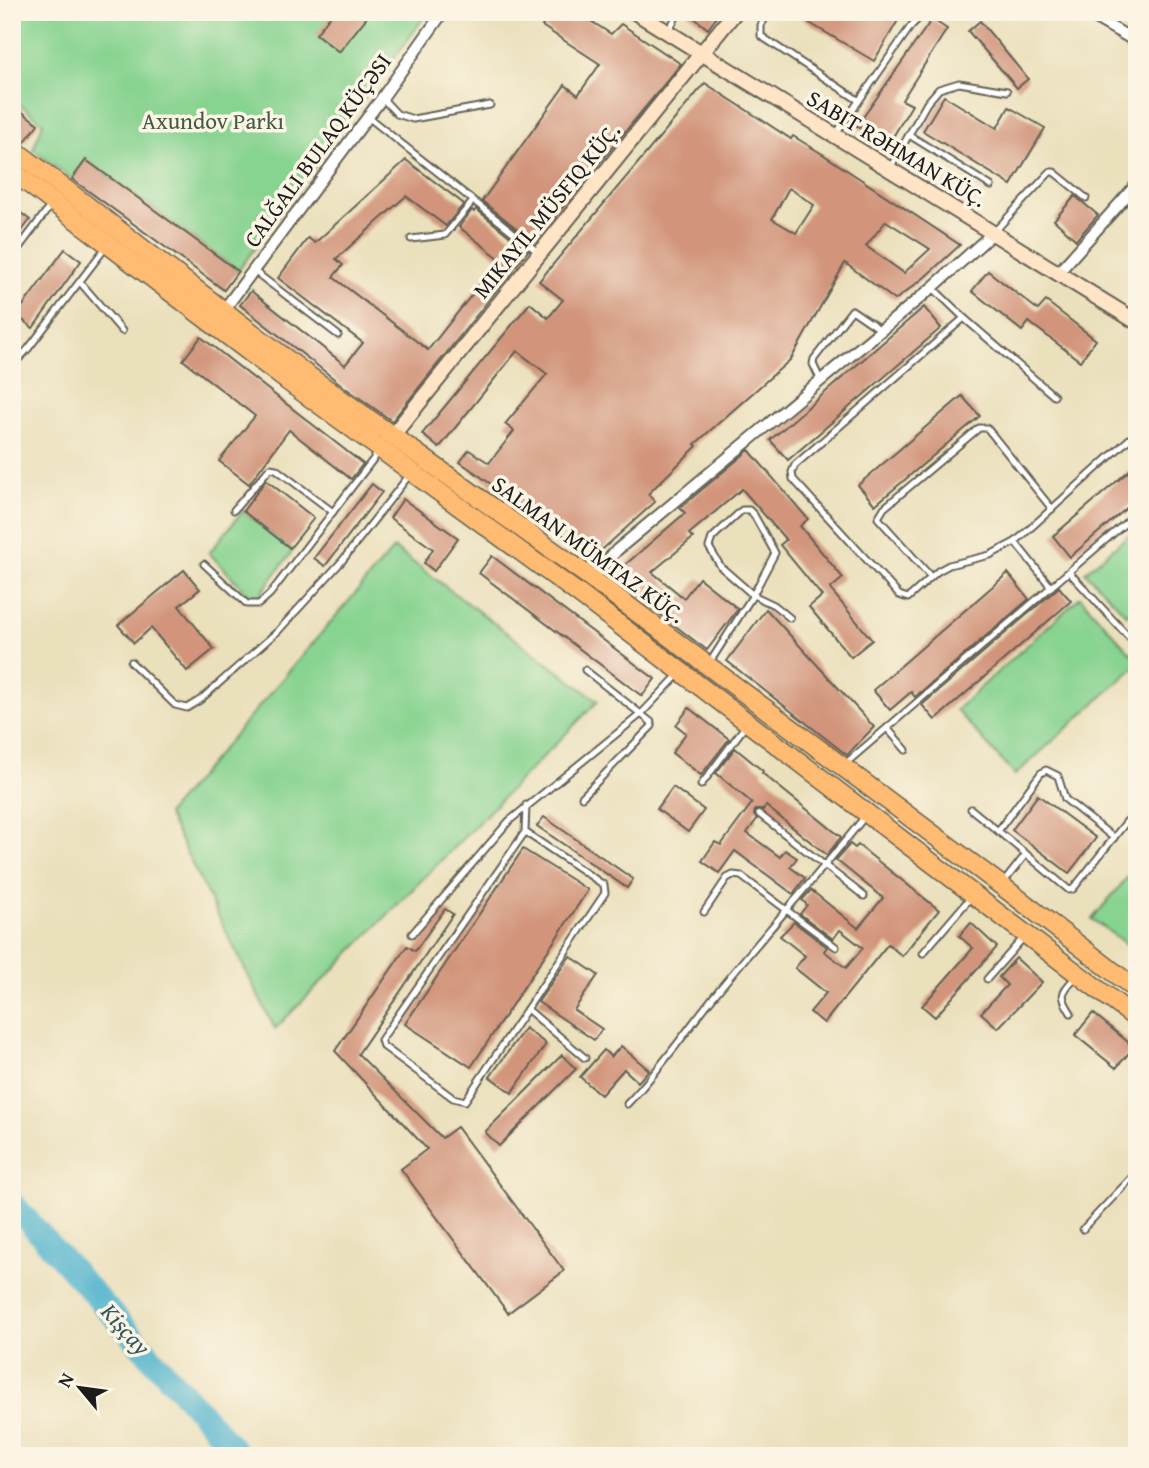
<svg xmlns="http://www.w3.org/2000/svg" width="1149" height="1468" font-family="'Gentium Book Plus',serif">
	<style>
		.green { fill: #87d390; stroke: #527856; stroke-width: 2 }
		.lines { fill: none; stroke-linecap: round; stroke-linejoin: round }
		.river { stroke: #4eb2cd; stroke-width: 24 }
		.building { fill: #d2957b; fill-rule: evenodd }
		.service-casing { stroke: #646154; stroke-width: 9 }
		.minor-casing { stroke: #646154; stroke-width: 14 }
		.secondary-casing { stroke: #646154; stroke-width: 18 }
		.trunk-casing { stroke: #646154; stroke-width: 21 }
		.service { stroke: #fff; stroke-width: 5 }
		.minor { stroke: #fff; stroke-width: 10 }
		.secondary { stroke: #ffe4c6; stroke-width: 14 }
		.trunk { stroke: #febb71; stroke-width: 18 }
		.labels { text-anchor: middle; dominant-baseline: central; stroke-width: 7; stroke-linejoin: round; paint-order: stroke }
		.park-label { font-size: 23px; fill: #415c45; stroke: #fcf5e5 }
		.street-label { font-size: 23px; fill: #1c1c1c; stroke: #fcf5e5 }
		.water-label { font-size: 24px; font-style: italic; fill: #305863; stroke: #fcf5e5 }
	</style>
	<rect width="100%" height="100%" fill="#fcf5e5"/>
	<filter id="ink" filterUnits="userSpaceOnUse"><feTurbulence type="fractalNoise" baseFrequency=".0143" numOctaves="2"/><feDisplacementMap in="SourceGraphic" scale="14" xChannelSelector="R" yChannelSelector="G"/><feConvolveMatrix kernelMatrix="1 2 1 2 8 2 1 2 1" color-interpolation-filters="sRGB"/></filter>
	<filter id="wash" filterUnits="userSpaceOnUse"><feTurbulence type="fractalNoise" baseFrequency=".00686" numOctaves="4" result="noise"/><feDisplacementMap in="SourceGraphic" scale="28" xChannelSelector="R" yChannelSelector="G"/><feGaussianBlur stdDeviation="1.57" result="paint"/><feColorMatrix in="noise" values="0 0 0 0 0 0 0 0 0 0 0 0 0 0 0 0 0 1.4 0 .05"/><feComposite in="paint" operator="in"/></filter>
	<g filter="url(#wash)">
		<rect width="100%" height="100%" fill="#ebe0bc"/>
		<g class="green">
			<polygon points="12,12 428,12 238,271 86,160 72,179 33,150 43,123 12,98"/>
			<polygon points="243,511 290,548 292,552 258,597 248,594 209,553"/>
			<polygon points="1137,528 1137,604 1127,615 1085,572"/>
			<polygon points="394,548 598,701 275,1029 167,814"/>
			<polygon points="1080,597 1137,660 1137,665 1015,775 956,710"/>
			<polygon points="1137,866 1137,952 1092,919"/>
		</g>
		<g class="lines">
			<polyline class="river" points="12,1203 240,1456"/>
		</g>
		<g id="blocks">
			<g class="building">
				<polygon points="333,12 371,12 339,52 316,34"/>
				<polygon points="551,12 577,12 611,34 621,24 681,64 534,242 482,201 565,85 578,95 600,64 542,26"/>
				<polygon points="687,12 720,12 708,29"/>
				<polygon points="791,12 903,12 874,61"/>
				<polygon points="932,19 947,29 902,100 912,105 888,145 857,126"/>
				<polygon points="980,21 1028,79 1017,88 968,31"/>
				<path d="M705 83 791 139 793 136 824 155 960 245 925 277 895 300 845 263 791 359 695 444 697 446 648 494 655 502 594 557 460 462 469 450 489 463 514 431 505 424 547 374 517 351 439 448 422 434 530 303 548 318 563 300 539 281ZM789 188 814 205 796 233 772 219ZM886 221 930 249 904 273 866 246Z"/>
				<polygon points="944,96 997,128 1009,107 1045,128 1011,185 923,131"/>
				<polygon points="12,104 38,124 24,143 12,137"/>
				<polygon points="86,160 238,271 224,290 72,179"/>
				<polygon points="406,160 464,204 446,226 406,196 336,259 343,265 333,277 428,350 500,259 459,227 472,210 474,212 476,209 528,251 392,421 347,389 240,305 251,291 345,365 363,343 278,278 308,238 315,243"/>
				<polygon points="1075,196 1098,215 1076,240 1054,220"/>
				<polygon points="12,206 30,220 12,244"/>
				<polygon points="65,249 81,261 33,328 16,315"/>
				<polygon points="988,271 1038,310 1046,301 1096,340 1080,361 1029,322 1022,331 972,291"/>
				<polygon points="924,307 941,328 788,460 770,440"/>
				<polygon points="201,337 363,464 351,479 289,430 249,484 219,461 255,416 183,360"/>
				<polygon points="962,396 980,416 875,505 858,485"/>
				<polygon points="749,450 808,519 800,526 843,578 830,589 872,640 851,657 809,607 822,596 780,545 786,540 742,489 689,534 693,538 652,572 684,598 699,578 738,609 707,650 611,577 685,513 680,508"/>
				<polygon points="1137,464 1137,499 1070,557 1053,536"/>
				<polygon points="266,480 314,518 290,548 243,511"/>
				<polygon points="372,484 382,492 325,566 314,558"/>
				<polygon points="403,499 458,538 434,571 424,563 433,549 390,518"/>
				<polygon points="492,556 655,679 642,696 479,573"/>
				<polygon points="184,570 200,589 179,606 214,649 187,671 151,628 134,643 118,625"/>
				<polygon points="1008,573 1029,599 915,697 911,692 890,710 873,690"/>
				<polygon points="1059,587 1071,601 935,720 922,705"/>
				<polygon points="766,609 874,727 847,755 727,661"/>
				<polygon points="689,708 729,739 701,775 672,753 686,733 676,725"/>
				<polygon points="735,748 763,771 762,773 841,837 827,855 766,806 763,810 755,810 754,815 757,819 747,833 780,857 785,850 797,858 790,867 805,878 793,894 735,851 719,873 702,861 715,842 721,845 752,803 716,773"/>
				<polygon points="673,787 704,810 688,832 657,809"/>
				<polygon points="1038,795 1096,838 1069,873 1012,830"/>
				<polygon points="544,817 633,879 627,888 537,826"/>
				<polygon points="850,844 855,848 858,845 939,910 902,956 888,944 824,1023 810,1012 826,993 795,968 805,956 780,936 794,922 827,947 824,951 846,968 863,948 840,930 833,939 800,914 807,905 802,900 811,890 858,928 883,898 836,860"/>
				<polygon points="523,849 588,890 471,1067 405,1024"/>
				<polygon points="445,909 453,914 358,1054 442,1138 457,1127 564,1271 508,1313 401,1169 427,1149 335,1051 407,946 415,951"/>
				<polygon points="971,923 997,947 935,1017 922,1006 973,948 959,936"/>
				<polygon points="570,956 598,975 574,1010 602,1029 594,1040 538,1002"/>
				<polygon points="1016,958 1042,982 998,1028 981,1013 1007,985 999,977"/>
				<polygon points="1093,1013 1134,1047 1116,1068 1075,1035"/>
				<polygon points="525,1028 546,1044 512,1093 490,1077"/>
				<polygon points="621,1046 649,1070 638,1082 624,1069 601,1095 580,1077 604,1050 611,1057"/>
				<polygon points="562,1055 576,1069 499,1146 485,1132"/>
			</g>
		</g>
	</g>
	<g filter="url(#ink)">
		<use href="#blocks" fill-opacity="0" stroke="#646154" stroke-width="2"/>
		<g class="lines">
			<g class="service-casing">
				<g id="service">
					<polyline points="769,12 761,25 761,36 858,100"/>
					<polyline points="668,31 679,12"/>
					<polyline points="382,98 397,114 413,119 490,105"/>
					<polyline points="368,117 538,252"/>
					<polyline points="836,134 911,26 925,12"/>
					<polyline points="909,135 991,186"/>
					<polyline points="890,168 927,103 939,89 959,83 1007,91"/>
					<polyline points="995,231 1050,172 1054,172 1086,198"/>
					<polyline points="411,239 445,235 473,201"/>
					<polyline points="12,257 51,205"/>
					<polyline points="254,271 338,335"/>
					<polyline points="80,282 122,331"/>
					<polyline points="933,288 964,318 795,465 792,472 793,479 899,595 908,598 938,571 949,565 990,555 1015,542 1137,432"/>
					<polyline points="964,318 1054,396"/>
					<polyline points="12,366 28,349 106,247"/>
					<polyline points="820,379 813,364 814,359 852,310 881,330"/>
					<polyline points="234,510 270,468 276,469 333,512"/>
					<polygon points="742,510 749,510 754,515 775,553 753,595 721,567 709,547 712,538"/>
					<polyline points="1015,542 1051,587"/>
					<polyline points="204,564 247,604 259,604 270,594 378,453"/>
					<polyline points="1069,572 1137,646"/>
					<polyline points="931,577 878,518 884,508 979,428 987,428 1052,509"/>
					<polyline points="131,662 175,705 187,708 200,700 278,631 342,561 411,473"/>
					<polyline points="710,662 753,595 774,605 790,618"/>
					<polyline points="887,728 906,750"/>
					<polyline points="845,764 1137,513"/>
					<polyline points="701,785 746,725"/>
					<polyline points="582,797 652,726 651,722 585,670"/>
					<polyline points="971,809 1026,854"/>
					<polyline points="759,814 864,896"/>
					<polyline points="998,831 1041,773 1046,770 1058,776 1065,799 1114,838"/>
					<polyline points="525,832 381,1040 383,1046 453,1098 465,1101 605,893 604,885 525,832 526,805"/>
					<polyline points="1004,882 1026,854 1069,890 1073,889 1127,821"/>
					<polyline points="704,912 727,878 733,875 741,876 836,947"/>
					<polyline points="412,934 509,821 641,714 679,674"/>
					<polyline points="923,953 971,897"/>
					<polyline points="987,979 1025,936"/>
					<polyline points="527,1009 585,1058"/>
					<path d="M1071 1013C1058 993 1062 993 1077 975"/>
					<path d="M627 1104C660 1070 685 1032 714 996 764 934 817 877 866 815"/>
					<polyline points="1083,1229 1137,1172"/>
				</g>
			</g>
			<g class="minor-casing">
				<g id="minor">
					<polyline points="1085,12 1137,42"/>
					<polyline points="1058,273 1137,184"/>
					<polyline points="223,311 382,98 443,12"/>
					<polyline points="591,578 617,550 933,287 993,233"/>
				</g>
			</g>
			<g class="secondary-casing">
				<g id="secondary">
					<polyline points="635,12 1137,322"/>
					<polyline points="392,436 735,12"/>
				</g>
			</g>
			<g class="trunk-casing">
				<g id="trunk">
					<polyline points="12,148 302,371 591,578 1002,886 1137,990"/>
					<polyline points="12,171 290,383 579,594 1137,1019"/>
				</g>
			</g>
			<use href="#service" class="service"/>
			<use href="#minor" class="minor"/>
			<use href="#secondary" class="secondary"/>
			<use href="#trunk" class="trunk"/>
		</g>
	</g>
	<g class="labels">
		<g class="park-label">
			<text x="213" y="120">Axundov Parkı</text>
		</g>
		<g class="street-label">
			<text transform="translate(897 148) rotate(31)">SABIT RƏHMAN KÜÇ.</text>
			<text transform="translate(317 150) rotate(-54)">CALĞALI BULAQ KÜÇƏSI</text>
			<text transform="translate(546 210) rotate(-51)">MIKAYIL MÜSFIQ KÜÇ.</text>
			<text transform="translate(589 549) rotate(36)">SALMAN MÜMTAZ KÜÇ.</text>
		</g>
		<g class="water-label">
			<text transform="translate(126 1329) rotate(48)">Kişçay</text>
		</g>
	</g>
	<rect width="1149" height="1468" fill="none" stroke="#fcf5e5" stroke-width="42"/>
	<g transform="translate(80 1388) rotate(299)" stroke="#fcf5e5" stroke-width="5" paint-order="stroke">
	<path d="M0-5L12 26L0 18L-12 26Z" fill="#1c1c1c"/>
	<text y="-10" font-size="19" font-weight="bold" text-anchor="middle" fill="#1c1c1c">N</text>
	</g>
</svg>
